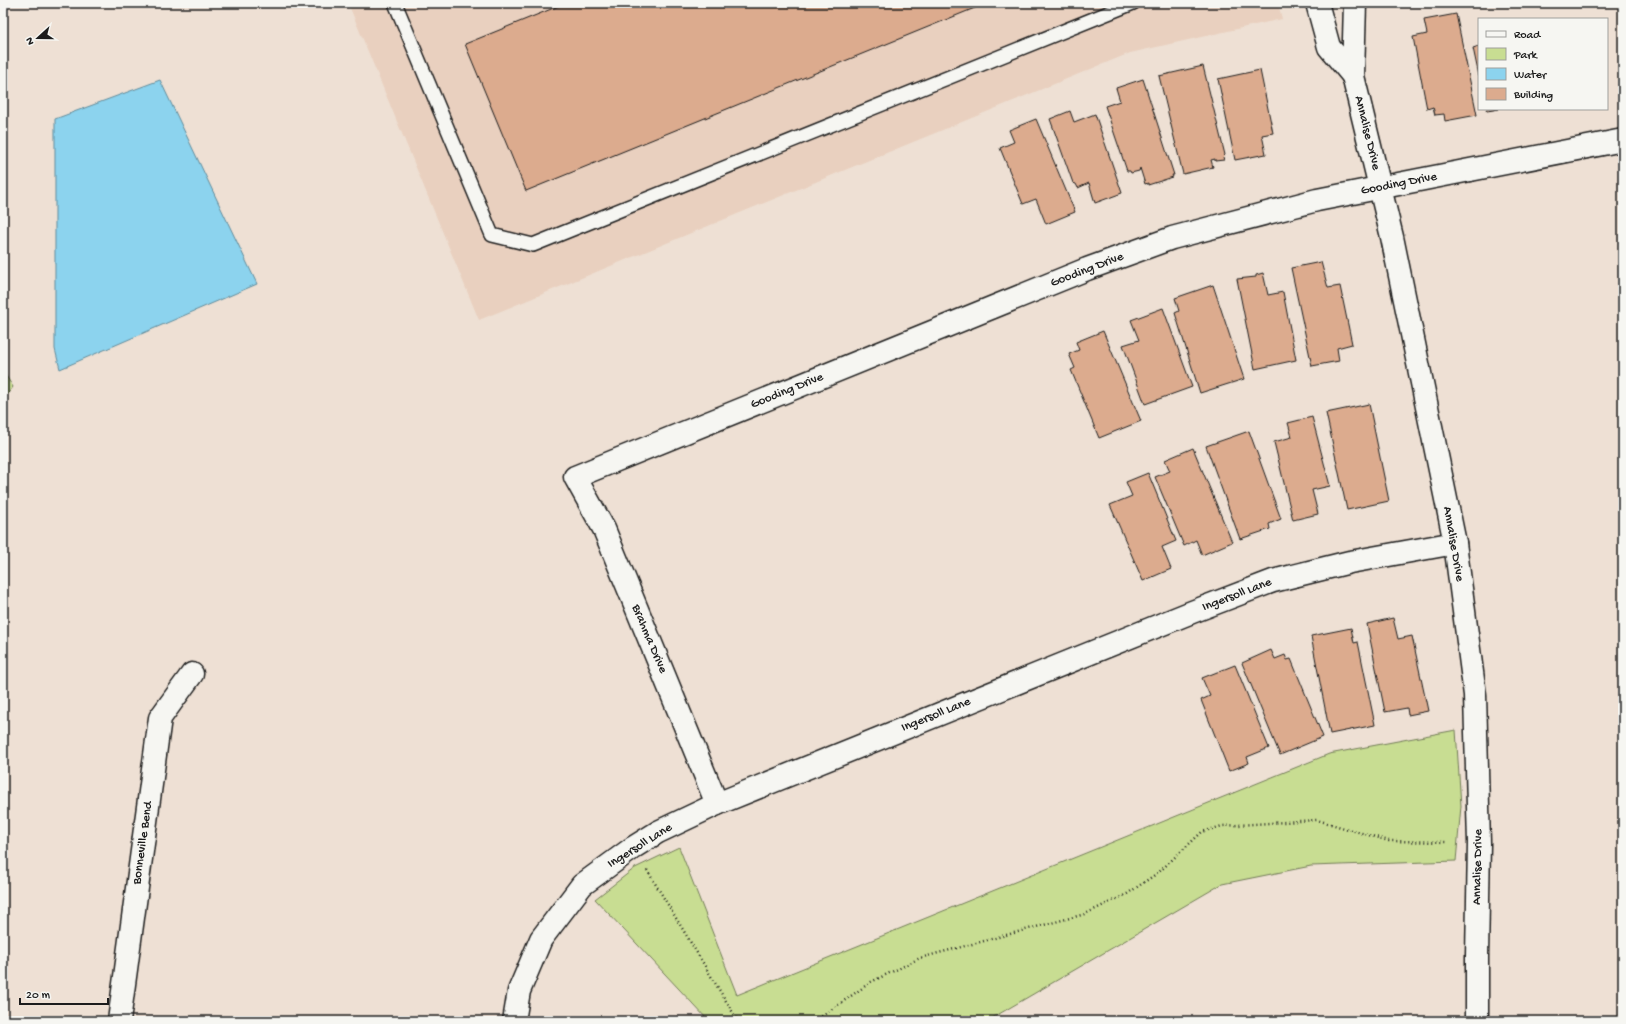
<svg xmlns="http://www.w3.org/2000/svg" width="1626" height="1024" font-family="'Gochi Hand',sans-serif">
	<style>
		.built { fill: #e9d0bf }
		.green { fill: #c8dd92; stroke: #727c57 }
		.water { fill: #8cd3ee; stroke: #5f8a9a }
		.building { fill: #dcab8e; stroke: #1c1c1c }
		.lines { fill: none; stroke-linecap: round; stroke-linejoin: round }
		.lane-casing { stroke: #1c1c1c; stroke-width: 16 }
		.street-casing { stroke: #1c1c1c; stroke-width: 25 }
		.path { stroke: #1c1c1c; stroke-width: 2.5; stroke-dasharray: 1 3; stroke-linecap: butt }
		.lane { stroke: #f6f6f2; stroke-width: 13 }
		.street { stroke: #f6f6f2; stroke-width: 22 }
		.labels { text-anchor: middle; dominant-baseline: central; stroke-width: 4; stroke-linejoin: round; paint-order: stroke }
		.street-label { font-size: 13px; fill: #1c1c1c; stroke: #f6f6f2 }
	</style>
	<rect width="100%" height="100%" fill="#eee0d4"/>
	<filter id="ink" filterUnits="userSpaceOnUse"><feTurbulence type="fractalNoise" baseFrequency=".025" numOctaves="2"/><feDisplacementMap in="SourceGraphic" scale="8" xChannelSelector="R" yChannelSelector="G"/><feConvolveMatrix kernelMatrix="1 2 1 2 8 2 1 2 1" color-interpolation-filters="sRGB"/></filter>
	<g filter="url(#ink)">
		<polygon class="built" points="348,3 1278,3 1282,19 1130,53 479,320"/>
		<g class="green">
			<polygon points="3,371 13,387 3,400"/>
			<polygon points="1456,730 1461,806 1456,861 1311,866 1222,884 987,1021 706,1021 707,1019 595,899 635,868 679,847 737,995 1329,754"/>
		</g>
		<polygon class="water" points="160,80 257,284 60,369 55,349 55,119"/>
		<g class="building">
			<polygon points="566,3 987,3 526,191 465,44"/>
			<polygon points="1456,14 1477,115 1445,121 1444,114 1435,115 1433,107 1427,109 1413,37 1427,34 1424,20"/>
			<polygon points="1479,46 1479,76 1473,48"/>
			<polygon points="1203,66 1225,155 1223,157 1224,160 1215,161 1215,159 1211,160 1213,167 1183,174 1159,76"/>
			<polygon points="1260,70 1273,133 1262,135 1266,154 1235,160 1218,79"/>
			<polygon points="1143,79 1174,175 1172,175 1173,177 1148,185 1148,183 1145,184 1140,168 1139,171 1131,173 1130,171 1127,171 1105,106 1120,101 1116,88"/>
			<polygon points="1486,109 1499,109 1487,111"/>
			<polygon points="1070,111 1074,122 1095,114 1122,193 1095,203 1089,183 1078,188 1076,184 1073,183 1050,119"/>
			<polygon points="1036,119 1075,212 1046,224 1036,199 1023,204 1000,148 1014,142 1009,130"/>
			<polygon points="1321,262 1328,288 1340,286 1352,344 1337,348 1339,361 1312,366 1291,268"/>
			<polygon points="1263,273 1268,295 1283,292 1296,360 1255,369 1237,279 1256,277 1256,275"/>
			<polygon points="1213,285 1244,379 1200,393 1175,313 1179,311 1175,298"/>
			<polygon points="1163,308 1192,387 1145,404 1123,345 1139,340 1131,320"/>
			<polygon points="1103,331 1141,421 1099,438 1071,370 1075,368 1069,354 1079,350 1076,342"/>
			<polygon points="1369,404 1389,501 1347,510 1326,413"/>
			<polygon points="1312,417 1330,486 1312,490 1318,514 1293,520 1274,442 1292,437 1288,423"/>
			<polygon points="1249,431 1281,519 1269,524 1270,529 1240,539 1206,446"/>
			<polygon points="1193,448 1232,542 1202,555 1196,540 1184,546 1155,477 1170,471 1165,460"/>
			<polygon points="1148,473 1176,541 1162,547 1171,569 1143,581 1110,505 1132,496 1126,482"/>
			<polygon points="1393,618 1398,639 1412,636 1428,711 1408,715 1407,708 1385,712 1367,624"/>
			<polygon points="1351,628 1354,643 1358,642 1375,725 1330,734 1311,636"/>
			<polygon points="1271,650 1275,659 1285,655 1287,660 1291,659 1323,737 1280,755 1242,663"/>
			<polygon points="1235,665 1269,748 1247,757 1249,763 1229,771 1201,700 1210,696 1202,678"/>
		</g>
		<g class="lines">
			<g class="lane-casing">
				<polyline id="lane" points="395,3 492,235 533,245 1133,3"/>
			</g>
			<g class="street-casing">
				<g id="street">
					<polyline points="1317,3 1329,47 1353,76"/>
					<polyline points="1355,3 1353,76 1392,237 1455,543 1475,695 1479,843 1477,957 1477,1021"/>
					<polyline points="717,804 604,529 575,477 1087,269 1172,238 1317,200 1623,140"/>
					<polyline points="119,1021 160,718 192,674"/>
					<polyline points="514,1021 519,991 541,939 582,885 634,847 658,832 717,804 1192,612 1273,581 1350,562 1455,543"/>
				</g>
			</g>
			<g class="path">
				<polyline points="647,870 738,1021"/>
				<polyline points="815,1021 871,982 920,958 1085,914 1127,894 1159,872 1202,832 1222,826 1317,820 1389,841 1448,842"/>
			</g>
			<use href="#lane" class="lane"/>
			<use href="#street" class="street"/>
		</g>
	</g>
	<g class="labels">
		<g class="street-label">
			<text transform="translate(1367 133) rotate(76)">Annalise Drive</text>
			<text transform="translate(1399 184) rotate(-11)">Gooding Drive</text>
			<text transform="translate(1087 270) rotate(-21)">Gooding Drive</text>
			<text transform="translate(787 391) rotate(-22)">Gooding Drive</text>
			<text transform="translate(1453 544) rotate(80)">Annalise Drive</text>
			<text transform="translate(1237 595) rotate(-21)">Ingersoll Lane</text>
			<text transform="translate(649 639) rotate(67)">Brahma Drive</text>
			<text transform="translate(936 715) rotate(-22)">Ingersoll Lane</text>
			<text transform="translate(143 843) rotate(-82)">Bonneville Bend</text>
			<text transform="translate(640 846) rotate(-32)">Ingersoll Lane</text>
			<text transform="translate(1478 867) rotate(-89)">Annalise Drive</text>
		</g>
	</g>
	<rect width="1626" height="1024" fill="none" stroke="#f6f6f2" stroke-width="16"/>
	<rect x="8" y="8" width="1610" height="1008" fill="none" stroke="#1c1c1c" stroke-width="1.5" filter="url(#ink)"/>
	<rect x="1478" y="18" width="130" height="92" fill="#f6f6f2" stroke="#9f9f9c"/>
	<rect x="1486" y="31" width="20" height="6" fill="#f6f6f2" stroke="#9f9f9c"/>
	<text x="1514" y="38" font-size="12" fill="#1c1c1c">Road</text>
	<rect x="1486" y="48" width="20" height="12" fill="#c8dd92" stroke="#9f9f9c"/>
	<text x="1514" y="58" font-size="12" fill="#1c1c1c">Park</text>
	<rect x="1486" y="68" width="20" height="12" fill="#8cd3ee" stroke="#9f9f9c"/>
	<text x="1514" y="78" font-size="12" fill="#1c1c1c">Water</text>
	<rect x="1486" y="88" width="20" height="12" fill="#dcab8e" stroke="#9f9f9c"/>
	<text x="1514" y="98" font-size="12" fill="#1c1c1c">Building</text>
	<g transform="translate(38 38) rotate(249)" stroke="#f6f6f2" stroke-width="3" paint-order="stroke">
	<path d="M0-3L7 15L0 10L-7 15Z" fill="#1c1c1c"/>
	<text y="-6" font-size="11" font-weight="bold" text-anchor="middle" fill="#1c1c1c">N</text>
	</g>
	<path d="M20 998v6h88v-6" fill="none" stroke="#1c1c1c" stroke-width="2"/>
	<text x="26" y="998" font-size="12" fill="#1c1c1c" stroke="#f6f6f2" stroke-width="3" paint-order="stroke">20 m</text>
</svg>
